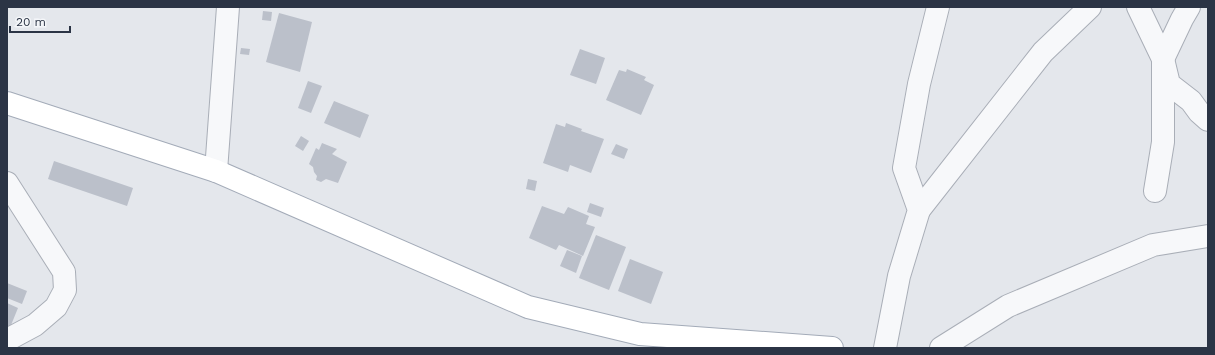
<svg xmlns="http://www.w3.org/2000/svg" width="1215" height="355" font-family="'Work Sans',sans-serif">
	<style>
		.building { fill: #bbc0ca }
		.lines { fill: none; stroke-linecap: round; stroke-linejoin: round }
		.minor-casing { stroke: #a9aeb7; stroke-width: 24 }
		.major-casing { stroke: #a3abb8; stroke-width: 24 }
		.minor { stroke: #f7f8fa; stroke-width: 22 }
		.major { stroke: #fff; stroke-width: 22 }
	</style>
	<rect width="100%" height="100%" fill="#e4e7ec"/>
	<g class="building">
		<polygon points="263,11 272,12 271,21 262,20"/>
		<polygon points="279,13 312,22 300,72 266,62"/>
		<polygon points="241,48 250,49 249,55 240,54"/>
		<polygon points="580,49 605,58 596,84 570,75"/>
		<polygon points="627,69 646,77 644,80 654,85 641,115 606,100 619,70 626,72"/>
		<polygon points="308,81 322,86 311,113 298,108"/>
		<polygon points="334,101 369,115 360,138 324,123"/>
		<polygon points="566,123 582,129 581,131 604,139 591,173 570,165 568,172 543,163 556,124 565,127"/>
		<polygon points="301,136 309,141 303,151 295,146"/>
		<polygon points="322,143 337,149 332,154 347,162 338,183 326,179 321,182 316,180 317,176 314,172 313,167 309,164 316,148 319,150"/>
		<polygon points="616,144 628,149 624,159 611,154"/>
		<polygon points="54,161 133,188 127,206 48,179"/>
		<polygon points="528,179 537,181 535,191 526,189"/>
		<polygon points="590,203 604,208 601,217 587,212"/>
		<polygon points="542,206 564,214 568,207 589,216 586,224 595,227 583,256 559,245 556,250 529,238"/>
		<polygon points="596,235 626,247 609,290 579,278"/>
		<polygon points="567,250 582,256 576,273 560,266"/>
		<polygon points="630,259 663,272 651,304 618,291"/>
		<polygon points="7,283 27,291 22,304 7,298"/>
		<polygon points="7,303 18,308 7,335"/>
	</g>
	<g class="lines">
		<g class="minor-casing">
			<g id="minor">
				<polyline points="1138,7 1163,59 1169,84 1191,101 1199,112 1208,120"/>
				<polyline points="216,171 228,7"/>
				<polyline points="7,183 64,272 65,290 56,307 35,325 7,340"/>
				<polyline points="1155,191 1163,142 1163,59 1182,19 1189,7"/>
				<polyline points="919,210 1043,52 1090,7"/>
				<polyline points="885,348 899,276 919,210 904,168 919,84 938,7"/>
				<polyline points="941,348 1008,306 1153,245 1208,236"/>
			</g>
		</g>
		<g class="major-casing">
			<polyline id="major" points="7,103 216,171 528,307 640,334 832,348"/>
		</g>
		<use href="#minor" class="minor"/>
		<use href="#major" class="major"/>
	</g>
	<rect width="1215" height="355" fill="none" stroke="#2b3445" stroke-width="16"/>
	<path d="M10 26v6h60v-6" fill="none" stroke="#2b3445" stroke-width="2"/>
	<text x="16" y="26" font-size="12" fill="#2b3445" stroke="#f4f6f9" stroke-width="3" paint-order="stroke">20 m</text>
</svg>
